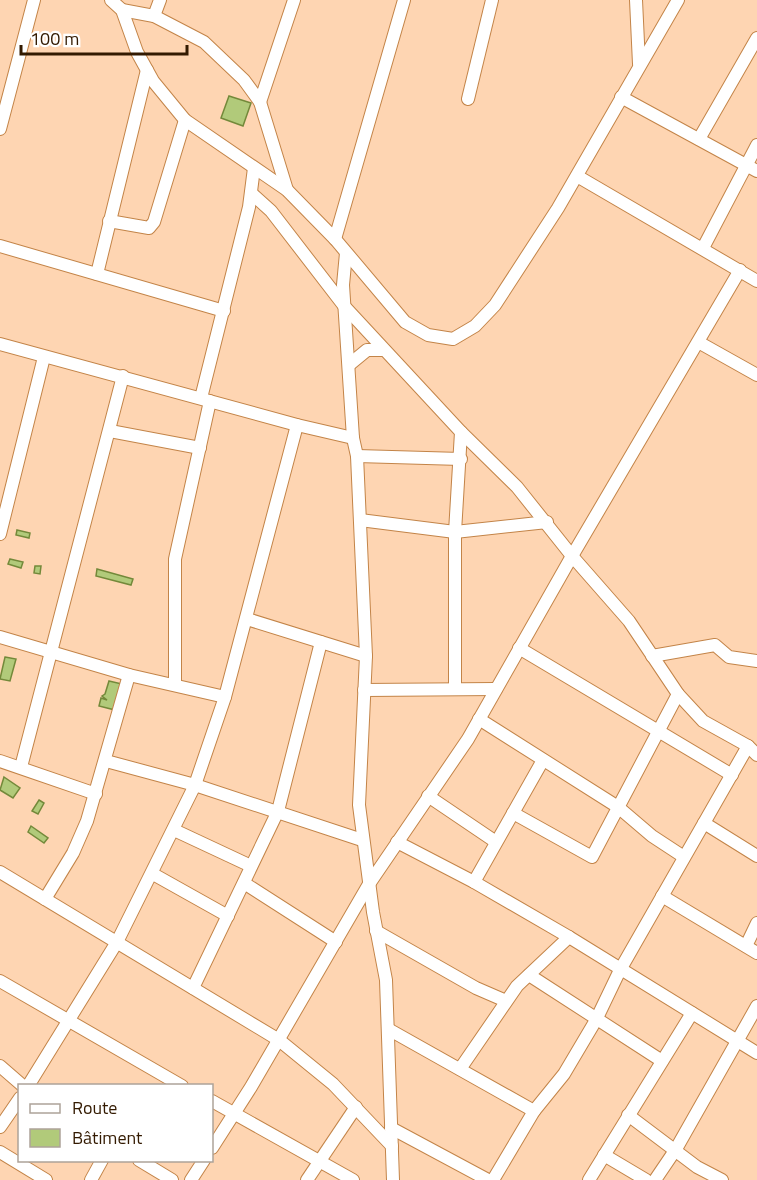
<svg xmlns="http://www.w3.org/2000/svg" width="757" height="1180" font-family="'Titillium Web',sans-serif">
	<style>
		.building { fill: #b1ca7a; stroke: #73893a; stroke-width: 1.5 }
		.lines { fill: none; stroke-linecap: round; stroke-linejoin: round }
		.minor-casing { stroke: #c38448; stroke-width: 14 }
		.minor { stroke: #fff; stroke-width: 12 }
	</style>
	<rect width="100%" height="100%" fill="#fed5b2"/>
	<g class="building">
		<polygon points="229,96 251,103 243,126 221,118"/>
		<polygon points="17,530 30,533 29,538 16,535"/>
		<polygon points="10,559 23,562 21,568 8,564"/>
		<polygon points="35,566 41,566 40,574 34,573"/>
		<polygon points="97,569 133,579 131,585 96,576"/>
		<polygon points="5,657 16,659 10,681 0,679"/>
		<polygon points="109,681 122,684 115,710 99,706 101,698 107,700 102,696 105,694"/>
		<polygon points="4,777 20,788 13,798 0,790"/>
		<polygon points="39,800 44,803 38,814 32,811"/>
		<polygon points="31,826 48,838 44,843 28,832"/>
	</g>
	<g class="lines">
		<g class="minor-casing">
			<g id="minor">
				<polyline points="111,0 122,10 137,52 153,81 185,120 287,190 335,239 405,322 428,335 453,339 475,326 495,305 558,208 678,0"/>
				<polyline points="636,0 639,64"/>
				<polyline points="122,10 154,16 204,42 244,80 260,102 287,190"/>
				<polyline points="154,16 160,0"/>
				<polyline points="621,97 757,171"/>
				<polyline points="468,99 492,0"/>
				<polyline points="260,102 294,0"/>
				<polyline points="0,129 34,0"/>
				<polyline points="699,139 757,38"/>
				<polyline points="577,176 757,281"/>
				<polyline points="251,193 271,211 345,307 461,432 455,532 455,687"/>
				<polyline points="109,221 149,228 154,222 185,120"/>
				<polyline points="335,239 404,0"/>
				<polyline points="0,246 224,311"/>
				<polyline points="703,248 757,145"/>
				<polyline points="346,253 343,285 353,438 357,456 366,656 359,805 373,912 386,980 393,1180"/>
				<polyline points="97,274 147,70"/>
				<polyline points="700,343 757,375"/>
				<polyline points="0,344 297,425 353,438"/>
				<polyline points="350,364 367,350 384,350"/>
				<polyline points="201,398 249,207 254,168"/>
				<polyline points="110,431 200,448"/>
				<polyline points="461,432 517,487 572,556 629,621 678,694 703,721 748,746 757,755"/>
				<polyline points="357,456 461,459"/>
				<polyline points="360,520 455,532 547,522"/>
				<polyline points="0,534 44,357"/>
				<polyline points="247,619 366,656"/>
				<polyline points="0,637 129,675 225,697"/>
				<polyline points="519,648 732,775"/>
				<polyline points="652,656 715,645 729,657 757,661"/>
				<polyline points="175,684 175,559 210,401"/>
				<polyline points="364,690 496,689"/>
				<polyline points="479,719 618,807 652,836 684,857"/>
				<polyline points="0,761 96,794"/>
				<polyline points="106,761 195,785 362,840"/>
				<polyline points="21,767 123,376"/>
				<polyline points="428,796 496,842"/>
				<polyline points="513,813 592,857 678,694"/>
				<polyline points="704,823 757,856"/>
				<polyline points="174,830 251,866"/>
				<polyline points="397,842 474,882 569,937 757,1053"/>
				<polyline points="0,872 279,1040 333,1084 392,1146"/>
				<polyline points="153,874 228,916"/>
				<polyline points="474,882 543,760"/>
				<polyline points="244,883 336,942"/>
				<polyline points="662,896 757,953"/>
				<polyline points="45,899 73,853 87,821 129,675"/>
				<polyline points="376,931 476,988 506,1001"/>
				<polyline points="746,946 757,923"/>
				<polyline points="529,975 662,1061"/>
				<polyline points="0,981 182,1086"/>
				<polyline points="193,988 278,811 321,642"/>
				<polyline points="388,1029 534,1111"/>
				<polyline points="0,1066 23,1086"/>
				<polyline points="460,1069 517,986 569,937"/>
				<polyline points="28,1086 117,942 195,785 225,697 297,425"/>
				<polyline points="212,1101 353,1180"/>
				<polyline points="628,1115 697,1167 722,1180"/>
				<polyline points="0,1127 20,1098"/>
				<polyline points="391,1128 488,1180"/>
				<polyline points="212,1148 251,1087 369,884 468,739 572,556 740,270"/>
				<polyline points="0,1152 46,1180"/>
				<polyline points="604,1155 646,1180"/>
				<polyline points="139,1160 172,1180"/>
				<polyline points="91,1180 102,1160"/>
				<polyline points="191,1180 204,1160"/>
				<polyline points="307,1180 356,1107"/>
				<polyline points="493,1180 534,1111 564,1074 596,1020 620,970 748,746"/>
				<polyline points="589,1180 692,1013"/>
				<polyline points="655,1180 676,1149 757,1006"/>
			</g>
		</g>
		<use href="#minor" class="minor"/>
	</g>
	<rect x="18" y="1084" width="195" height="78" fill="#ffffff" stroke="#ada399" stroke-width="1.5"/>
	<rect x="30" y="1104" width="30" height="9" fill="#ffffff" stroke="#ada399" stroke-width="1.5"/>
	<text x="72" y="1114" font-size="18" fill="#331a01">Route</text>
	<rect x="30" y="1129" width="30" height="18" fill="#b1ca7a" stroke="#ada399" stroke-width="1.5"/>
	<text x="72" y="1144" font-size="18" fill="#331a01">Bâtiment</text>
	<path d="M21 45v9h166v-9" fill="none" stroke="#331a01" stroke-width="3"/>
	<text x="30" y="45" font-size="18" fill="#331a01" stroke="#ffffff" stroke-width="4.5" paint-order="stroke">100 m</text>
</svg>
